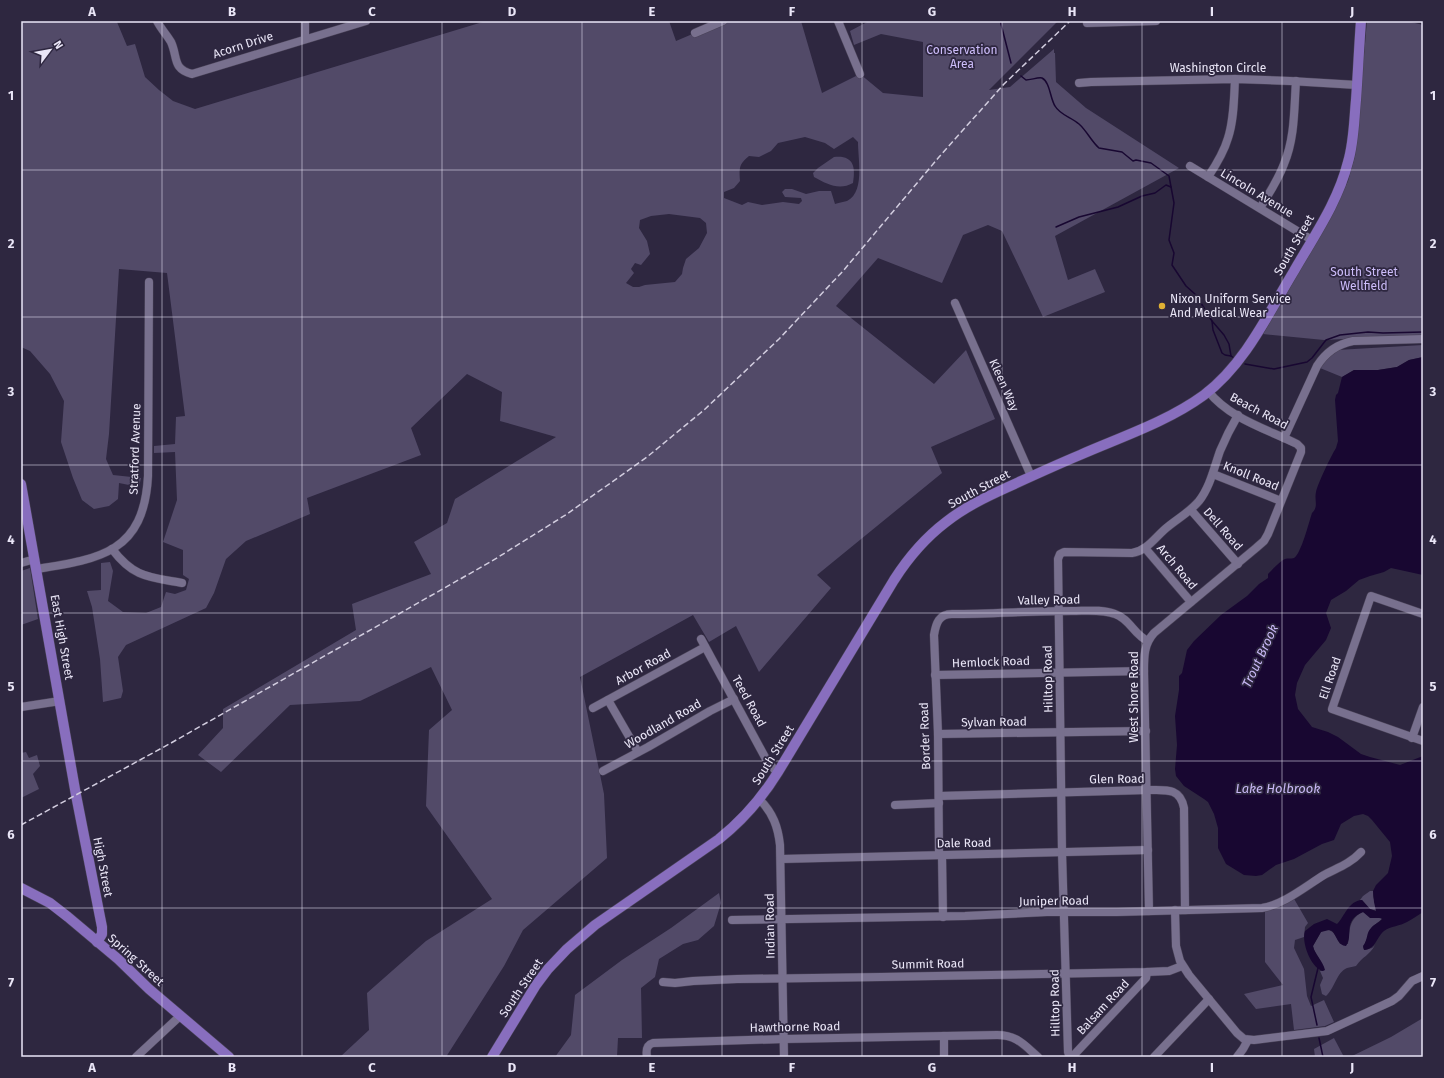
<svg xmlns="http://www.w3.org/2000/svg" width="1444" height="1078" font-family="'Fira Sans',sans-serif">
	<style>
		.green { fill: #524a68; fill-rule: evenodd }
		.water { fill: #180731 }
		.lines { fill: none; stroke-linecap: round; stroke-linejoin: round }
		.stream { stroke: #180731; stroke-width: 1.5 }
		.minor-casing { stroke: #4a4358; stroke-width: 9 }
		.major-casing { stroke: #4a4358; stroke-width: 11 }
		.minor { stroke: #78708e; stroke-width: 8 }
		.major { stroke: #886ebe; stroke-width: 10 }
		.rail { stroke: #d2cddf; stroke-width: 1.5; stroke-dasharray: 6 3; stroke-linecap: butt }
		.grid { fill: none; stroke: #eae6f7; stroke-width: 1; stroke-opacity: 0.55 }
		.poi-dot { fill: #dfb034; stroke: #2e2740; stroke-width: 1.5 }
		.labels { text-anchor: middle; dominant-baseline: central; stroke-width: 3.5; stroke-linejoin: round; paint-order: stroke }
		.street-label { font-size: 12px; fill: #eae6f7; stroke: #2e2740 }
		.park-label { font-size: 12px; fill: #cdbdfa; stroke: #2e2740 }
		.poi-label { font-size: 12px; fill: #eae6f7; stroke: #2e2740; text-anchor: start }
		.water-label { font-size: 13px; font-style: italic; fill: #c8b8f5; stroke: #2e2740 }
		.neatline { fill: none; stroke: #eae6f7; stroke-width: 1.5 }
		.grid-label { font-size: 13px; text-anchor: middle; font-weight: bold; fill: #eae6f7 }
	</style>
	<rect width="100%" height="100%" fill="#2e2740"/>
	<g class="green">
		<path d="M21 21H119L117 22 127 46 135 44 145 77 159 90 173 101 195 109 486 21H669L676 41 723 21H801L822 93 860 74 883 93 923 97V42L881 34 854 45 850 31 869 21H1058L989 90 1010 87 1054 49V53H1055L1056 82 1086 108 1179 168 1055 236 1068 280 1095 269 1105 292 1043 317 1002 231 988 225 963 235 942 283 878 258 836 306 934 384 966 350 995 419 931 447 942 473 817 575 831 588 759 672 736 626 709 642 693 615 580 677 604 794 607 858 523 930 504 966 446 1057H340L369 1030 367 993 426 941 492 899 426 806 429 730 452 710 431 667 360 701 290 705 221 772 198 755 223 728V709L356 630 352 604 431 574 414 542 447 523 455 499 556 437 500 421 502 392 467 374 411 428 421 455 307 498 310 514 246 541 226 559 214 593 206 608 126 645 118 657 123 691 121 698 103 702 100 659 92 607 87 591 101 590V563L110 562 113 571 108 601 123 612 146 613 161 607 166 592 175 594 186 590 189 579 183 575V550L163 542 177 500 175 452 154 453V446L175 444 176 417 185 416 167 273 119 269 109 434 106 459 113 475 141 478 139 487 119 483 118 499 109 506 94 509 82 500 73 478 61 442 64 401 50 374 30 351 21 347ZM805 137 825 143 834 149 853 137 858 142C858 159 865 192 847 201 843 202 838 203 835 204L831 191H819L806 194 792 189H785L782 192 785 197 801 198 802 201 799 204 783 202 762 205 748 202 742 205 724 198V192L734 188 740 181C739 168 739 164 749 156L759 157 771 151 778 143ZM669 214 700 218 706 223 707 233 699 248 686 259 683 268 682 274 675 282 645 285 639 287H633L626 283 634 273 631 269 635 263 641 265 650 254 647 241 639 228 640 220 651 216Z"/>
		<polygon points="1367,21 1407,21 1423,25 1423,335 1324,340 1263,334 1333,213 1348,181 1355,156"/>
		<path d="M834 157C853 155 856 166 853 183 839 191 827 184 814 177L813 173 818 168Z"/>
		<polygon points="1423,345 1423,357 1409,360 1397,367 1378,370 1354,370 1342,377 1320,368 1323,362 1337,350"/>
		<polygon points="30,568 38,619 21,625 21,571"/>
		<polygon points="26,752 29,758 37,755 40,766 33,774 39,789 21,798 21,753"/>
		<polygon points="1370,891 1373,891 1373,896 1377,911 1370,909 1362,900 1360,900 1363,896"/>
		<polygon points="719,893 721,903 714,926 698,940 683,944 659,959 655,977 641,988 642,1038 618,1038 617,1057 555,1057 571,1035 575,995 622,960 671,928"/>
		<polygon points="1293,897 1308,923 1305,927 1304,937 1295,940 1294,948 1304,969 1307,996 1311,1006 1324,1000 1334,1022 1325,1026 1294,1030 1291,1004 1256,1009 1244,994 1283,985 1265,962 1265,910"/>
		<path d="M1363 912 1382 919 1372 927 1363 948 1365 950 1372 948 1375 945C1369 956 1363 956 1356 966 1353 967 1350 967 1347 968 1336 973 1335 988 1326 996L1322 994 1320 985 1323 978 1320 971H1323L1319 958 1314 950 1313 946 1321 932C1332 926 1335 935 1340 944H1348C1350 931 1348 919 1363 912Z"/>
		<polygon points="1423,1018 1423,1057 1350,1057 1391,1037"/>
		<polygon points="1334,1038 1344,1057 1315,1057 1314,1049"/>
	</g>
	<path class="water" d="M1423 357V575L1391 568 1384 572 1370 576 1359 580 1346 591 1331 600 1326 613 1331 628 1326 640 1305 665 1297 683 1295 695 1298 709 1312 727 1328 732 1338 737 1361 754 1370 757 1400 765 1423 756V912C1418 915 1413 919 1407 922 1400 926 1391 926 1384 931 1376 938 1376 949 1364 950L1363 946C1368 940 1366 933 1371 928 1374 924 1379 923 1382 919L1381 918H1370L1363 912C1342 921 1354 935 1346 946 1338 946 1337 936 1332 931L1329 930 1321 932 1313 946C1315 955 1323 961 1325 970L1323 971C1311 968 1301 942 1305 931L1314 924 1327 919 1337 924C1345 916 1348 901 1362 900L1370 909 1376 911 1374 902 1373 891 1376 885 1388 873 1392 856 1390 842 1372 820 1368 816 1363 814 1354 816 1341 824 1334 840 1322 844 1294 859 1276 865 1262 875 1256 876 1244 875 1226 864 1218 848V828L1214 814 1208 802 1204 799 1184 786 1176 776 1175 769 1177 745 1175 716 1179 690V676L1182 673 1187 650 1194 641 1221 615 1247 596 1259 584 1268 578V574C1273 569 1279 562 1285 559 1288 558 1291 559 1294 558 1301 554 1309 522 1312 513 1319 506 1314 501 1316 492 1318 483 1331 456 1336 448L1338 441 1335 400 1336 395 1338 393 1342 377 1354 370H1378L1397 367 1409 360Z"/>
	<g class="lines">
		<g class="stream">
			<polyline points="1001,21 1001,24 1011,63"/>
			<path d="M1021 76 1026 80C1031 80 1038 77 1042 78 1050 82 1050 98 1055 106 1060 115 1071 117 1079 124 1087 131 1091 141 1099 148L1122 152 1133 161 1136 160 1151 163 1169 176 1174 203 1169 240 1174 253 1172 265 1186 286 1196 295 1212 321 1224 335 1229 344 1231 356 1234 358"/>
			<polyline points="1056,227 1079,217 1118,207 1142,196 1155,193 1166,185 1171,187"/>
			<polyline points="1212,321 1213,330 1222,353 1225,355 1231,356"/>
			<polyline points="1245,364 1274,369 1307,362 1312,358 1326,340 1340,335 1368,332 1383,333 1423,332"/>
			<polyline points="1317,1025 1311,997 1318,968"/>
			<polyline points="1319,1038 1323,1057"/>
		</g>
		<g class="minor-casing">
			<g id="minor">
				<path d="M157 21C161 29 167 35 171 42 178 57 172 69 192 74L366 21"/>
				<polyline points="838,21 860,74"/>
				<polyline points="1087,23 1156,21"/>
				<polyline points="695,33 723,21"/>
				<polyline points="305,39 305,21"/>
				<polyline points="1079,83 1091,82 1235,79 1290,81 1357,85"/>
				<polyline points="1190,166 1312,240"/>
				<path d="M1208 177C1216 165 1224 152 1228 138 1234 120 1234 98 1235 79"/>
				<path d="M1260 208C1269 194 1278 180 1284 164 1295 138 1294 109 1296 81"/>
				<polyline points="955,303 1031,476"/>
				<path d="M1284 438 1317 366C1326 352 1337 344 1353 341L1423 339"/>
				<polyline points="1213,474 1281,501"/>
				<polyline points="1191,510 1238,564"/>
				<polyline points="1145,548 1191,602"/>
				<path d="M112 549C134 578 149 577 182 583"/>
				<polyline points="21,563 35,559"/>
				<path d="M37 569C101 559 144 552 148 476L149 282"/>
				<polyline points="1423,614 1371,596 1332,709 1423,741"/>
				<polyline points="701,639 766,759 774,769 778,772"/>
				<polyline points="935,675 1144,671"/>
				<polyline points="608,700 638,752"/>
				<polyline points="21,707 60,701"/>
				<polyline points="593,708 705,647"/>
				<polyline points="938,734 1146,731"/>
				<polyline points="1412,738 1423,707"/>
				<polyline points="603,771 648,747 710,711 734,699"/>
				<path d="M939 796 1147 790C1165 790 1180 787 1184 808L1185 910"/>
				<path d="M760 800C773 813 778 827 780 845L784 1057"/>
				<polyline points="895,805 939,803"/>
				<path d="M939 855 938 734 934 635C936 623 939 614 952 614 992 614 1032 611 1072 611 1086 611 1102 609 1115 614 1130 619 1134 635 1148 641"/>
				<polyline points="942,855 943,917"/>
				<polyline points="781,859 1148,850"/>
				<polyline points="1175,910 1176,946 1180,961 1189,975 1237,1033 1244,1039 1254,1040 1327,1031 1392,1001 1399,996 1412,981 1423,976"/>
				<path d="M1149 911 1144 671C1144 656 1144 644 1154 633L1256 548 1264 541 1268 534 1301 452V448L1297 444C1267 429 1230 419 1208 391"/>
				<path d="M732 920 965 916 1047 912H1117L1262 908C1283 905 1306 886 1324 875 1337 868 1350 864 1361 852"/>
				<polyline points="663,982 675,983 693,981 737,979 881,977 1147,972 1169,971 1182,966"/>
				<polyline points="944,1036 944,1057"/>
				<polyline points="136,1057 180,1016"/>
				<path d="M647 1057C646 1051 646 1045 653 1043L784 1039 997 1035C1017 1035 1024 1045 1038 1057"/>
				<path d="M1070 1057 1068 1052 1062 852 1058 559 1060 554 1064 552 1132 553C1146 551 1154 539 1164 530 1175 520 1189 513 1199 501 1210 487 1214 468 1220 451 1225 439 1231 427 1238 415"/>
				<polyline points="1072,1057 1146,978 1147,972"/>
				<polyline points="1154,1057 1209,999"/>
				<polyline points="1237,1057 1243,1049 1248,1040"/>
			</g>
		</g>
		<g class="major-casing">
			<g id="major">
				<polyline points="21,484 76,795 102,927 102,934 97,942"/>
				<polyline points="21,888 50,903 68,917 118,959 149,989 229,1057"/>
				<path d="M492 1057 536 985 548 969 567 949 595 925 719 839C743 820 762 798 778 772L894 580C908 558 925 538 946 522 965 507 986 497 1008 487 1032 476 1056 465 1080 455 1121 437 1167 422 1204 395 1245 364 1268 314 1294 271 1314 236 1338 202 1348 162 1354 142 1354 121 1356 100 1358 73 1359 47 1361 21"/>
			</g>
		</g>
		<use href="#minor" class="minor"/>
		<use href="#major" class="major"/>
		<polyline class="rail" points="21,825 171,743 492,561 567,514 647,457 704,410 779,339 843,271 939,157 1004,84 1070,21"/>
	</g>
	<path class="grid" d="M162 21V1057M302 21V1057M442 21V1057M582 21V1057M722 21V1057M862 21V1057M1002 21V1057M1142 21V1057M1282 21V1057M21 170H1423M21 317H1423M21 465H1423M21 613H1423M21 761H1423M21 908H1423"/>
	<circle class="poi-dot" cx="1162" cy="306" r="4"/>
	<g class="labels">
		<g class="street-label">
			<text transform="translate(243 45) rotate(-18)">Acorn Drive</text>
			<text x="1218" y="68">Washington Circle</text>
			<text transform="translate(1257 193) rotate(31)">Lincoln Avenue</text>
			<text transform="translate(1294 245) rotate(-60)">South Street</text>
			<text transform="translate(1004 385) rotate(66)">Kleen Way</text>
			<text transform="translate(1259 411) rotate(28)">Beach Road</text>
			<text transform="translate(135 449) rotate(-88)">Stratford Avenue</text>
			<text transform="translate(1251 476) rotate(22)">Knoll Road</text>
			<text transform="translate(979 489) rotate(-28)">South Street</text>
			<text transform="translate(1223 529) rotate(49)">Dell Road</text>
			<text transform="translate(1177 567) rotate(50)">Arch Road</text>
			<text transform="translate(1049 600) rotate(-1)">Valley Road</text>
			<text transform="translate(62 637) rotate(80)">East High Street</text>
			<text transform="translate(991 662) rotate(-2)">Hemlock Road</text>
			<text transform="translate(643 667) rotate(-29)">Arbor Road</text>
			<text transform="translate(1330 678) rotate(-71)">Ell Road</text>
			<text transform="translate(1048 679) rotate(-91)">Hilltop Road</text>
			<text transform="translate(1134 697) rotate(-90)">West Shore Road</text>
			<text transform="translate(749 701) rotate(61)">Teed Road</text>
			<text transform="translate(994 722) rotate(-1)">Sylvan Road</text>
			<text transform="translate(663 724) rotate(-30)">Woodland Road</text>
			<text transform="translate(925 736) rotate(-92)">Border Road</text>
			<text transform="translate(773 755) rotate(-58)">South Street</text>
			<text transform="translate(1117 779) rotate(-1)">Glen Road</text>
			<text transform="translate(964 843) rotate(-1)">Dale Road</text>
			<text transform="translate(103 867) rotate(79)">High Street</text>
			<text transform="translate(1054 901) rotate(-1)">Juniper Road</text>
			<text transform="translate(770 926) rotate(-91)">Indian Road</text>
			<text transform="translate(136 960) rotate(42)">Spring Street</text>
			<text transform="translate(928 964) rotate(-1)">Summit Road</text>
			<text transform="translate(521 988) rotate(-56)">South Street</text>
			<text transform="translate(1055 1003) rotate(-91)">Hilltop Road</text>
			<text transform="translate(1103 1007) rotate(-47)">Balsam Road</text>
			<text transform="translate(795 1027) rotate(-1)">Hawthorne Road</text>
		</g>
		<g class="park-label">
			<text x="962" y="50">Conservation<tspan x="962" dy="14">Area</tspan></text>
			<text x="1364" y="272">South Street<tspan x="1364" dy="14">Wellfield</tspan></text>
		</g>
		<g class="poi-label">
			<text x="1170" y="299">Nixon Uniform Service<tspan x="1170" dy="14">And Medical Wear</tspan></text>
		</g>
		<g class="water-label">
			<text transform="translate(1260 656) rotate(-65)">Trout Brook</text>
			<text x="1278" y="788">Lake Holbrook</text>
		</g>
	</g>
	<rect width="1444" height="1078" fill="none" stroke="#2e2740" stroke-width="44"/>
	<g transform="translate(50 50) rotate(58)" stroke="#2e2740" stroke-width="3" paint-order="stroke">
	<path d="M0-3L7 15L0 10L-7 15Z" fill="#eae6f7"/>
	<text y="-6" font-size="11" font-weight="bold" text-anchor="middle" fill="#eae6f7">N</text>
	</g>
	<rect x="22" y="22" width="1400" height="1034" class="neatline"/>
	<g class="grid-label">
		<text x="92" y="16">A</text>
		<text x="232" y="16">B</text>
		<text x="372" y="16">C</text>
		<text x="512" y="16">D</text>
		<text x="652" y="16">E</text>
		<text x="792" y="16">F</text>
		<text x="932" y="16">G</text>
		<text x="1072" y="16">H</text>
		<text x="1212" y="16">I</text>
		<text x="1352" y="16">J</text>
		<text x="11" y="100">1</text>
		<text x="1433" y="100">1</text>
		<text x="11" y="248">2</text>
		<text x="1433" y="248">2</text>
		<text x="11" y="396">3</text>
		<text x="1433" y="396">3</text>
		<text x="11" y="544">4</text>
		<text x="1433" y="544">4</text>
		<text x="11" y="691">5</text>
		<text x="1433" y="691">5</text>
		<text x="11" y="839">6</text>
		<text x="1433" y="839">6</text>
		<text x="11" y="987">7</text>
		<text x="1433" y="987">7</text>
		<text x="92" y="1072">A</text>
		<text x="232" y="1072">B</text>
		<text x="372" y="1072">C</text>
		<text x="512" y="1072">D</text>
		<text x="652" y="1072">E</text>
		<text x="792" y="1072">F</text>
		<text x="932" y="1072">G</text>
		<text x="1072" y="1072">H</text>
		<text x="1212" y="1072">I</text>
		<text x="1352" y="1072">J</text>
	</g>
</svg>
